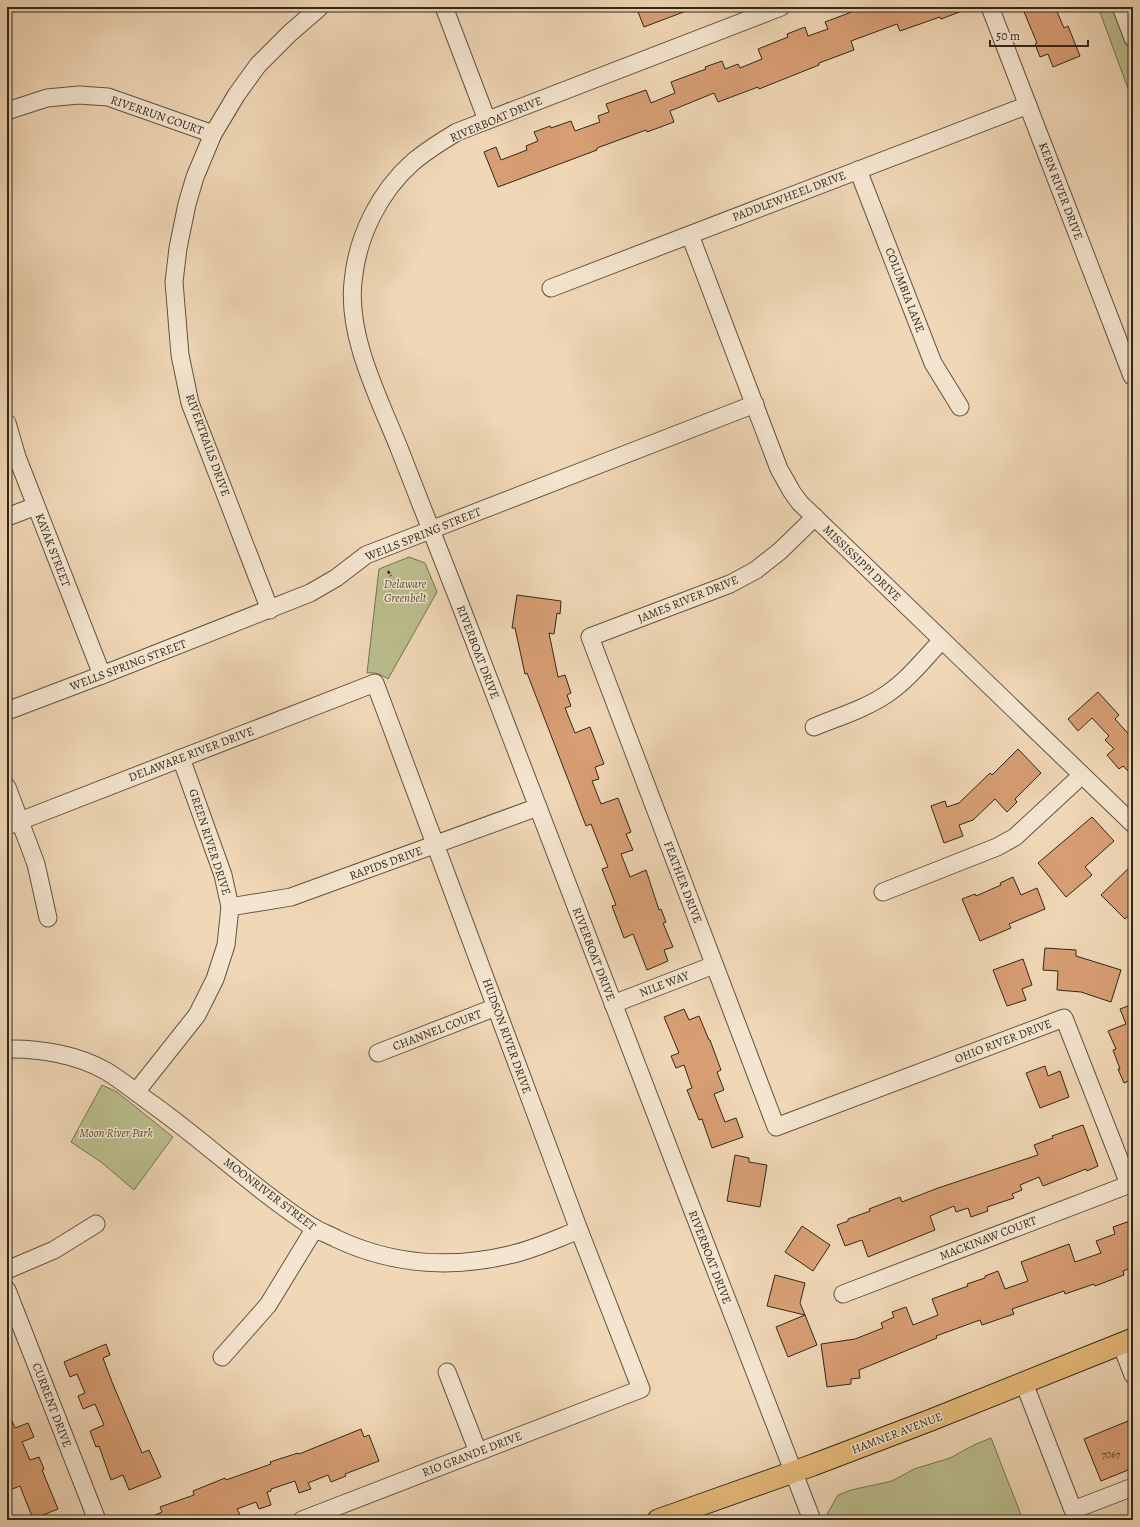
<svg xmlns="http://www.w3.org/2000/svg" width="1140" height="1527" font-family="Alegreya,serif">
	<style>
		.green { fill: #bbbe8d; stroke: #767354 }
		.building { fill: #d89e74; stroke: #30281c }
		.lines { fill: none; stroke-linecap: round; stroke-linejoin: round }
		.minor-casing { stroke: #605442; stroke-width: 19 }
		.major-casing { stroke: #30281c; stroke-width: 23 }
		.path { stroke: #30281c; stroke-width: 2.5; stroke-dasharray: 3 2; stroke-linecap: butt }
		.minor { stroke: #f5e5d0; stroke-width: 17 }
		.major { stroke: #e8bc7b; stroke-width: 21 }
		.labels { text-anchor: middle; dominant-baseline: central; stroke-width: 3; stroke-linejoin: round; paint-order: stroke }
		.number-label { font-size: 10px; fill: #5a4632 }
		.street-label { font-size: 12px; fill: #30281c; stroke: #f5e5d0 }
		.park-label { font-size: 12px; font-style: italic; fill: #534e38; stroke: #f5e5d0 }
	</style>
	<rect width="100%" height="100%" fill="#f0d7b6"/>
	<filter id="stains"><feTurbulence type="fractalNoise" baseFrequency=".005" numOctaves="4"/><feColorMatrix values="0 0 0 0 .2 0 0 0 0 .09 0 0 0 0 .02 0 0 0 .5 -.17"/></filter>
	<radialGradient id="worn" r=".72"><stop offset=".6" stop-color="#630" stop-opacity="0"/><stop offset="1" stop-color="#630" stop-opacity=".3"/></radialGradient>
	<g class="green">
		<polygon points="1098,7 1133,7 1133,102"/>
		<path d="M409 557 425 563 437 592 388 679C380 674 375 672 367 673L379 569Z"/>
		<polygon points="102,1085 117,1092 173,1137 134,1190 101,1162 71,1142"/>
		<polygon points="991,1438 1023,1520 828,1520 826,1516 838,1495 851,1490 892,1481 914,1469 950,1458 974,1445"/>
	</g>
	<g class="building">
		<polygon points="636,7 694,7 694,8 644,27"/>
		<polygon points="865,7 970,8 941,19 940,17 900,31 897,24 851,41 854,50 819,63 819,65 759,89 758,87 718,102 714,93 670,111 674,122 647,132 646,130 597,148 597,150 498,187 484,152 496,147 501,160 527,150 526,146 538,141 534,132 550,126 551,128 571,121 575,131 600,122 598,116 609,112 606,104 646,90 651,103 675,93 671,82 706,69 705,67 722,61 725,69 738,64 740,68 762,59 758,49 788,37 787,34 805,27 808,36 828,29 825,22"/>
		<polygon points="1022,7 1055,7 1064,28 1068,26 1080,56 1053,67 1048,54 1040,57 1035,44 1037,43"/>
		<polygon points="517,595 561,601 560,614 557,613 554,634 549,633 558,677 565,675 571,693 567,695 571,706 565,708 575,733 590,727 604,764 595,767 599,779 592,781 601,804 618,798 631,832 626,834 633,850 621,854 630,877 646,870 659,910 661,909 666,922 663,923 673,947 664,950 668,961 647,970 633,934 624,938 612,906 616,905 602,869 608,867 591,824 586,826 527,673 525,674 515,628 512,628"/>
		<polygon points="1098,692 1119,715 1115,719 1133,739 1133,776 1123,766 1119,769 1107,755 1114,749 1105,740 1109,736 1092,718 1078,731 1068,719"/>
		<polygon points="1018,749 1041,773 1015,799 1017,802 1007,812 995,799 973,820 959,825 963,836 944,843 931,806 945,801 947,807 959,803 990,773 992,775"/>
		<polygon points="1092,817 1114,841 1085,867 1092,875 1066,897 1038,863"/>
		<polygon points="1133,864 1133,912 1125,919 1101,895"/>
		<polygon points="1013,877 1021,895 1037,888 1045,909 1009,924 1011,928 980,941 962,899 975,894 976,896 1001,885 1000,883"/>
		<polygon points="1045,948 1076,950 1076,956 1121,970 1111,1002 1081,992 1057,990 1058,971 1043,970"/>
		<polygon points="1023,959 1032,985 1022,989 1026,1000 1007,1006 993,970"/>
		<polygon points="1133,1004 1133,1079 1124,1083 1118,1069 1120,1069 1113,1050 1116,1049 1108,1031 1126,1024 1120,1009"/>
		<polygon points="684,1009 689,1020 699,1016 709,1040 710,1040 721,1070 717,1072 724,1090 714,1094 725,1122 736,1118 743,1137 712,1148 702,1119 699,1120 687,1090 692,1088 684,1065 676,1068 671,1056 679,1053 664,1017"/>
		<polygon points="1045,1066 1048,1076 1060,1071 1069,1097 1040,1108 1026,1073"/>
		<polygon points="1083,1125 1098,1166 1087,1171 1086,1169 1043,1186 1039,1177 1020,1185 1022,1190 1012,1194 1014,1198 987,1207 988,1211 971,1217 968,1208 956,1212 954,1206 930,1216 935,1230 868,1257 862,1240 845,1246 837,1225 848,1221 848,1219 870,1211 869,1209 900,1197 902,1202 938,1188 1038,1155 1034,1145 1053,1138 1052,1136"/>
		<polygon points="735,1155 749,1158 749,1162 767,1165 760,1207 727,1201"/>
		<polygon points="1133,1220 1133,1267 1123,1271 1124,1275 1095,1286 1094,1284 1065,1294 1064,1291 1012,1309 1014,1314 982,1325 980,1320 936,1336 937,1338 859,1370 860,1378 851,1379 851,1384 827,1387 821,1344 855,1339 883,1328 881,1323 894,1317 892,1312 906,1307 913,1325 938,1315 932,1299 968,1286 967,1284 985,1278 985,1276 998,1271 1005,1289 1028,1281 1021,1262 1069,1244 1075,1262 1101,1253 1096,1241 1115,1234 1113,1227"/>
		<polygon points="802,1226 830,1245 813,1271 785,1252"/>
		<polygon points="775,1275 805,1283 800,1303 805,1315 767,1306"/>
		<polygon points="805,1315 817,1345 788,1357 776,1327"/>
		<polygon points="106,1344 110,1355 103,1358 112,1382 142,1453 149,1450 161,1477 129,1490 123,1475 111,1480 99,1446 96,1447 90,1431 104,1425 95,1404 83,1409 78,1396 85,1393 77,1374 70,1377 64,1362"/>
		<polygon points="7,1409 15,1428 28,1423 34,1437 22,1442 30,1460 39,1457 44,1469 42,1470 58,1509 33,1519 20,1486 7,1491"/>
		<polygon points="1133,1419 1133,1468 1101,1481 1084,1439"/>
		<polygon points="361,1429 364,1437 369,1435 379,1461 345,1474 346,1476 331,1482 328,1475 308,1483 311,1489 299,1493 295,1481 271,1489 271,1491 267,1492 271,1505 259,1509 256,1502 237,1509 240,1515 228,1520 144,1520 162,1512 160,1507 194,1495 193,1491 225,1478 226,1480 271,1464 270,1462 298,1453 299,1454"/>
	</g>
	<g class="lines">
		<g class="minor-casing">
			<g id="minor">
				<polyline points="444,7 487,120"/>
				<path d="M781 7 457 132C442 141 426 151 413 162 379 192 357 237 353 282 347 337 379 398 399 448 419 500 440 552 460 604 577 910 694 1215 812 1520"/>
				<polyline points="990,7 1132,376"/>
				<polyline points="1121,7 1133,38"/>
				<polyline points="7,111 47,98 79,95 108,97 213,134"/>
				<polyline points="858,170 933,363 960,407"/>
				<polyline points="690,235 779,469 792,492 800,503 1133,824"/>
				<polyline points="551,288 1028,105"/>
				<polyline points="7,423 17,457 102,675"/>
				<polyline points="7,517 36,506"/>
				<polyline points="815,517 780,551 756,570 730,584 590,637 776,1127 1064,1018 1129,1184"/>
				<polyline points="270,610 190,403 180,355 174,282 178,248 187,204 195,177 213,134 237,94 258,65 290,33 320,7"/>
				<polyline points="7,711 102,675 310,593 336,578 366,555 755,404"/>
				<path d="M814 727C838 717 865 709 887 694 908 680 925 658 942 640"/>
				<polyline points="7,787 36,864 48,918"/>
				<polyline points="7,826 375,683 579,1230 641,1389 302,1520"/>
				<polyline points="883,892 997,847 1015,837 1082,775"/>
				<polyline points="230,907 291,897 538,807"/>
				<polyline points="613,1004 714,965"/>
				<path d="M7 1049C39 1048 78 1055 106 1071 121 1080 134 1091 148 1101 205 1141 255 1190 314 1228 321 1232 330 1235 337 1239 393 1265 450 1269 509 1255 533 1250 556 1239 579 1230"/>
				<polyline points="378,1053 496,1007"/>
				<polyline points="136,1092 197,1015 215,979 226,945 230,907 223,875 181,758"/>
				<polyline points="7,1270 54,1250 96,1224"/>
				<polyline points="7,1290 97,1520"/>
				<polyline points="843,1294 1133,1183"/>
				<polyline points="1121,1344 1133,1375"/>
				<polyline points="222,1357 268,1305 315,1228"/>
				<polyline points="447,1372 478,1452"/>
				<polyline points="1024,1383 1073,1510 1133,1487"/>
			</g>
		</g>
		<g class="major-casing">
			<polyline id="major" points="658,1520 813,1465 931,1420 1133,1339"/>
		</g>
		<polyline class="path" points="388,571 391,576"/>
		<use href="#minor" class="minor"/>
		<use href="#major" class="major"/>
	</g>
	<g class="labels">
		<g class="number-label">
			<text x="1111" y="1454">7067</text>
		</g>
		<g class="street-label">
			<text transform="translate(157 115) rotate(19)">RIVERRUN COURT</text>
			<text transform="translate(496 119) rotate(-23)">RIVERBOAT DRIVE</text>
			<text transform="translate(1061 191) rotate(69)">KERN RIVER DRIVE</text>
			<text transform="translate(789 196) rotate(-21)">PADDLEWHEEL DRIVE</text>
			<text transform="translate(905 290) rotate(69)">COLUMBIA LANE</text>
			<text transform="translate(208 445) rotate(70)">RIVERTRAILS DRIVE</text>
			<text transform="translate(423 534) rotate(-22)">WELLS SPRING STREET</text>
			<text transform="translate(53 550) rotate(69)">KAYAK STREET</text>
			<text transform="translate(862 563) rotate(44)">MISSISSIPPI DRIVE</text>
			<text transform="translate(688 599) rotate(-22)">JAMES RIVER DRIVE</text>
			<text transform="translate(478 652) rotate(69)">RIVERBOAT DRIVE</text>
			<text transform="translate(128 665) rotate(-21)">WELLS SPRING STREET</text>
			<text transform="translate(191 754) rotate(-21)">DELAWARE RIVER DRIVE</text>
			<text transform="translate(210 842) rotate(72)">GREEN RIVER DRIVE</text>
			<text transform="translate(386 863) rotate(-20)">RAPIDS DRIVE</text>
			<text transform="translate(683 882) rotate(69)">FEATHER DRIVE</text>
			<text transform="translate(594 954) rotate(69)">RIVERBOAT DRIVE</text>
			<text transform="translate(664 984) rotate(-21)">NILE WAY</text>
			<text transform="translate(437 1030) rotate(-21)">CHANNEL COURT</text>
			<text transform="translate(507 1036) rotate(70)">HUDSON RIVER DRIVE</text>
			<text transform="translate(1003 1041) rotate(-21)">OHIO RIVER DRIVE</text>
			<text transform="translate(270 1194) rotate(37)">MOONRIVER STREET</text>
			<text transform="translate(988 1238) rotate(-21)">MACKINAW COURT</text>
			<text transform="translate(710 1257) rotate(69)">RIVERBOAT DRIVE</text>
			<text transform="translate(52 1405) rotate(69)">CURRENT DRIVE</text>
			<text transform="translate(897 1433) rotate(-21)">HAMNER AVENUE</text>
			<text transform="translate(472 1454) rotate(-21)">RIO GRANDE DRIVE</text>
		</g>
		<g class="park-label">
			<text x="405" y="584">Delaware<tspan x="405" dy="14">Greenbelt</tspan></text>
			<text x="116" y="1133">Moon River Park</text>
		</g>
	</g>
	<rect width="1140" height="1527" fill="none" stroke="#f0d7b6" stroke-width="24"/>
	<rect x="8" y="8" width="1124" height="1511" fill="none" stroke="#30281c" stroke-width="2"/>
	<rect x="12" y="12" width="1116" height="1503" fill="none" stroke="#30281c"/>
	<path d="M990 40v6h98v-6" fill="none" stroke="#30281c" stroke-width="2"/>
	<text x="996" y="40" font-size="12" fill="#30281c" stroke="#f5e5d0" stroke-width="3" paint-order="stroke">50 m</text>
	<rect width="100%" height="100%" filter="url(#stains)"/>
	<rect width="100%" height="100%" fill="url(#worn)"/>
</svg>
